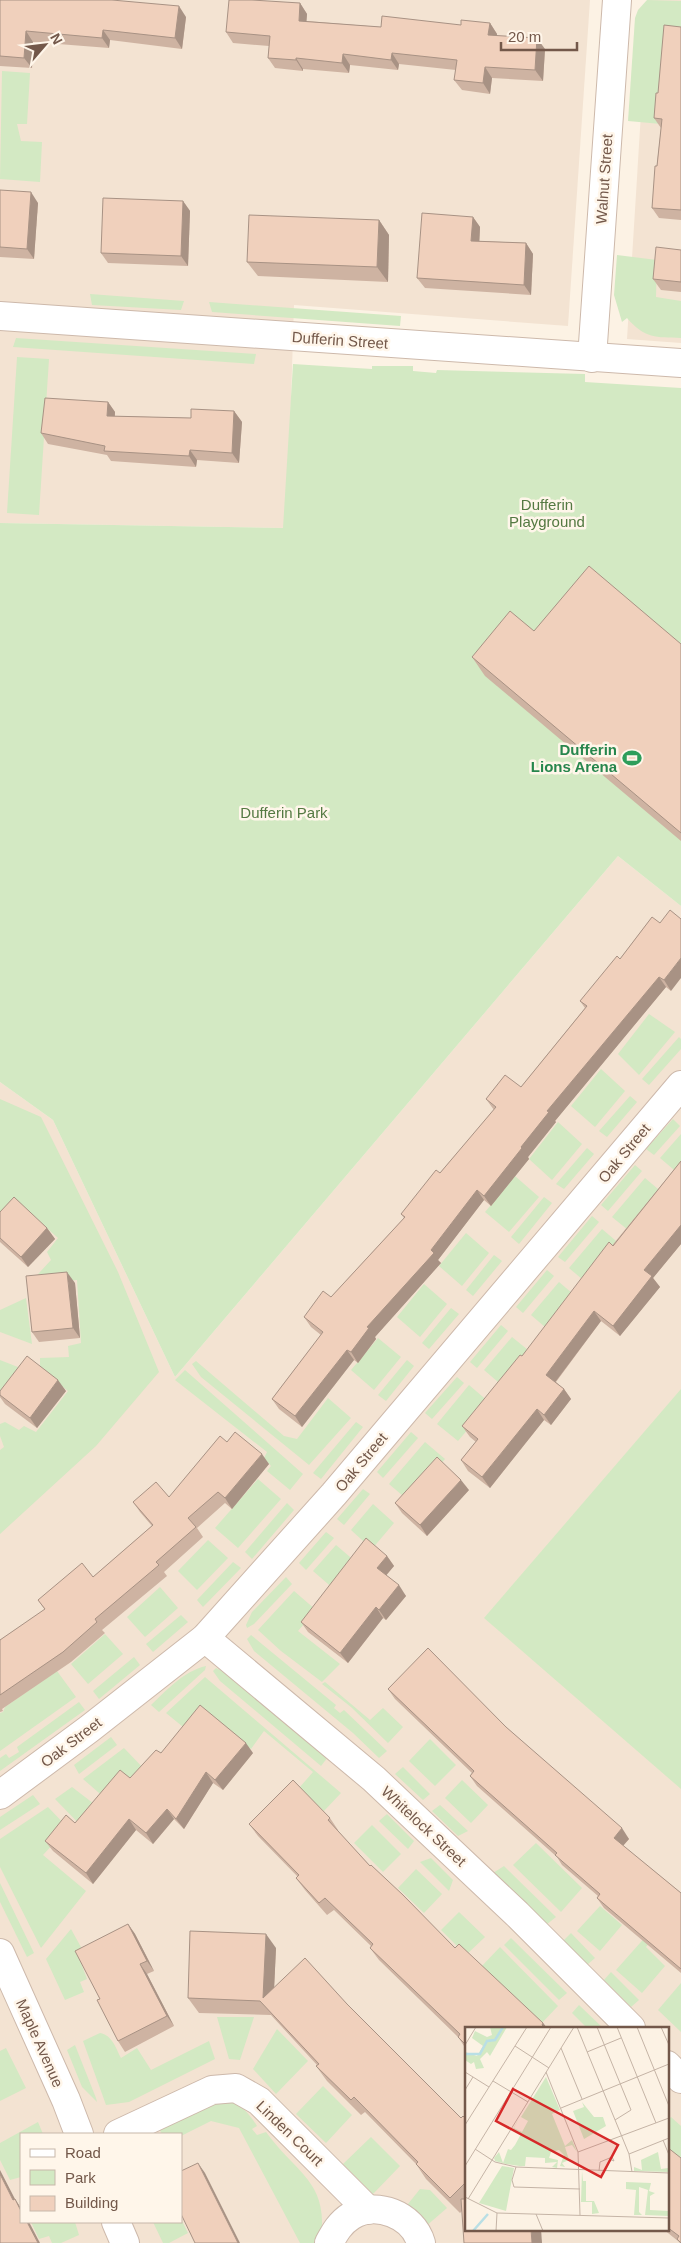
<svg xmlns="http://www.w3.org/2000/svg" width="681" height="2243" font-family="Arial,sans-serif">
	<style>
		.residential { fill: #f3e3d2; fill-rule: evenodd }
		.green { fill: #d3e9c3 }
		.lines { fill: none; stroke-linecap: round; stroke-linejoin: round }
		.minor-casing { stroke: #cdb9ab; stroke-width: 30 }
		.minor { stroke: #fff; stroke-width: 28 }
		.wall { fill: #ceb3a2 }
		.shaded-wall { fill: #a89284 }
		.building { fill: #f0d0bc; stroke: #a89284 }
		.labels { text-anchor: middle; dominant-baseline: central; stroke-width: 5; stroke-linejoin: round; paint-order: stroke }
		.street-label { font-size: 15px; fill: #73584a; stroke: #fff6ea }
		.park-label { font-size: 15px; fill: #547942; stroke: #fff6ea }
		.leisure-label { font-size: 15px; font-weight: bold; fill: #27864d; stroke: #fff6ea; text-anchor: end }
		.inset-river { fill: none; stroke: #b9dfe5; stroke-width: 2.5 }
		.inset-road { fill: none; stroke: #c5b4a6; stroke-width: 1 }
		.view { fill: #d62828; fill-opacity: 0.15; stroke: #d62828; stroke-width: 2.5 }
		.inset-edge { fill: none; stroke: #73584a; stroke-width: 2.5 }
	</style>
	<rect width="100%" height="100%" fill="#fcf2e4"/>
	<g class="residential">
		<polygon points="0,0 590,0 568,326 294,305 287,528 0,523"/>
		<polygon points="648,0 681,0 681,343 627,339"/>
		<path d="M618 856 681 906V2243H0V1082L53 1120 175 1377ZM466 2028H667V2229H466ZM21 2134H181V2222H21Z"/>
	</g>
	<g class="green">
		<polygon points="647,0 681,1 681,33 661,124 628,121 635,18 638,10"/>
		<polygon points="2,71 30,73 27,124 17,124 21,141 42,142 40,182 0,179"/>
		<path d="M617 255 657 260 656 297 681 301V338C656 337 645 339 627 318L622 322 614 295Z"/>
		<polygon points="90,294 184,301 181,310 92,305"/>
		<polygon points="209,302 401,316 400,326 212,312"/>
		<polygon points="16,338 256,354 254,364 13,347"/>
		<polygon points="17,357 49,359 39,515 7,513"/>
		<polygon points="293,364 372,369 372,366 413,366 413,371 436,373 437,370 585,374 585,382 681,388 681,906 618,856 175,1377 53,1120 0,1082 0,523 283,528"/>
		<polygon points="649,1014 675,1032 639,1075 618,1054"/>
		<polygon points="679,1037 681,1039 681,1049 649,1085 642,1079"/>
		<polygon points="601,1069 625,1091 595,1127 571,1106"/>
		<polygon points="630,1096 637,1102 607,1137 599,1131"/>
		<polygon points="0,1099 41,1117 118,1272 159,1372 96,1446 0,1534 0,1450 4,1447 0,1436 0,1424 5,1422 19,1430 24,1426 36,1432 68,1391 40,1369 40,1358 69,1357 68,1346 81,1343 77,1280 29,1284 51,1260 47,1252 58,1238 21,1205 0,1217"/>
		<polygon points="673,1119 680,1126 654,1155 646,1149"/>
		<polygon points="558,1122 582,1144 552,1180 529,1159"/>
		<polygon points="681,1134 681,1173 680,1175 660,1158"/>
		<polygon points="587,1148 594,1154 564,1189 556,1184"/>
		<polygon points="635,1165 642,1171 608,1211 601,1205"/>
		<polygon points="515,1176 539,1197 509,1232 485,1212"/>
		<polygon points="645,1178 665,1195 633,1234 612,1217"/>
		<polygon points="544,1197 552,1203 519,1244 511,1237"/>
		<polygon points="592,1216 599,1222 565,1262 558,1257"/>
		<polygon points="602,1229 622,1246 589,1285 569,1268"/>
		<polygon points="466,1233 489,1253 462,1286 439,1266"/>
		<polygon points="494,1255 502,1261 473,1296 466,1290"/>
		<polygon points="547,1270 554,1276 523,1313 516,1307"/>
		<polygon points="559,1282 579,1299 552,1333 531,1315"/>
		<polygon points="424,1284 447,1304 420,1337 397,1317"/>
		<polygon points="26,1298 32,1344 0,1332 0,1310"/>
		<polygon points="451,1308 459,1314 429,1349 422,1343"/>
		<polygon points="501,1325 508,1331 477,1368 470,1362"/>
		<polygon points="512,1337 533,1354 505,1388 484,1370"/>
		<polygon points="378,1338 401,1357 374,1390 351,1370"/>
		<polygon points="0,1360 23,1369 0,1397"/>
		<polygon points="407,1360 414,1366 386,1401 378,1395"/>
		<polygon points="196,1361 284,1436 297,1439 328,1398 351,1418 309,1465 201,1377 192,1364"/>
		<polygon points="185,1370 303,1474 290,1490 267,1471 271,1466 264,1458 267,1452 175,1380"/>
		<polygon points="457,1377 464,1383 432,1419 425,1413"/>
		<polygon points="469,1385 490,1403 458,1441 437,1424"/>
		<polygon points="681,1389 681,1789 484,1618"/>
		<polygon points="356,1422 363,1427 321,1479 313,1473"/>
		<polygon points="411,1432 418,1438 383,1478 377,1472"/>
		<polygon points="425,1442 445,1459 409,1501 389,1484"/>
		<polygon points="258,1479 281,1499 238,1548 215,1528"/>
		<polygon points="363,1489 370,1494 344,1525 337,1519"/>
		<polygon points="287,1503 294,1510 252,1559 245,1552"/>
		<polygon points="373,1504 394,1523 372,1549 351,1530"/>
		<polygon points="326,1532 334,1538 306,1570 299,1563"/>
		<polygon points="208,1540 228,1558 197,1590 178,1571"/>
		<polygon points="336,1545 357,1563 335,1590 313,1571"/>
		<polygon points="233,1562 241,1568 203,1607 197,1600"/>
		<polygon points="286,1577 292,1584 254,1624 247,1628 246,1625 252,1612"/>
		<polygon points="160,1587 178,1608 145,1637 127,1617"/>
		<polygon points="294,1591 316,1610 298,1631 340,1664 322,1682 281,1651 258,1630"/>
		<polygon points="181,1615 188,1622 153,1652 146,1644"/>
		<polygon points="105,1634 123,1654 88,1684 71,1664"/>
		<polygon points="251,1635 336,1705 334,1708 340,1713 344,1710 387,1751 379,1758 353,1733 254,1651 247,1639"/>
		<polygon points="134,1657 140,1665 99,1699 93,1691"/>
		<path d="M206 1666 205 1670 159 1712 151 1705C167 1690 184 1671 206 1666Z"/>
		<polygon points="216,1668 227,1673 328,1757 321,1766 220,1681 213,1671"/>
		<polygon points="57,1671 76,1697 0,1751 0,1713 3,1712 5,1707"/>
		<polygon points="205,1677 341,1793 324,1811 299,1788 313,1772 264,1731 251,1749 205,1712 188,1731 166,1713"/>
		<polygon points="325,1682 370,1720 383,1708 403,1727 388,1743 351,1707 322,1684"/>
		<polygon points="79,1702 85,1710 0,1771 0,1758 6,1754 9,1758 19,1752 17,1747"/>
		<polygon points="111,1737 117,1745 79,1774 74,1765"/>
		<polygon points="430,1739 456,1765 435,1786 409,1761"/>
		<polygon points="124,1748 145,1770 106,1799 83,1779"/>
		<polygon points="403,1767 430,1794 423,1800 395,1774"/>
		<polygon points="462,1780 488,1805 471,1823 445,1798"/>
		<polygon points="72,1787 98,1807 90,1835 55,1799"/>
		<polygon points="33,1795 40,1804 0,1830 0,1817"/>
		<polygon points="440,1805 468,1831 458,1836 432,1811"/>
		<polygon points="48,1807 68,1828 43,1855 86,1891 41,1948 0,1867 0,1839"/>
		<polygon points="387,1814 414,1841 408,1849 379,1821"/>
		<polygon points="372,1825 401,1854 383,1872 354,1843"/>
		<polygon points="536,1843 582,1888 561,1912 513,1865"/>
		<polygon points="431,1858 453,1880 449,1891 420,1862"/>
		<polygon points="504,1866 556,1917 546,1925 493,1873"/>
		<polygon points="416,1869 442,1894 424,1913 398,1888"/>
		<polygon points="0,1883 34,1953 27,1957 0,1902"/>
		<polygon points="600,1906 622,1925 600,1951 577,1931"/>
		<polygon points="672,1907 676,1911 646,1947 665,1966 642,1993 616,1970"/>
		<polygon points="459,1912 485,1937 466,1955 441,1930"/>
		<polygon points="71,1929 87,1958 81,1963 87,1979 80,1982 84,1992 65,2000 46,1959"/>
		<polygon points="571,1933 595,1958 587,1965 563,1941"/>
		<polygon points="511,1938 567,1993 559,2000 504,1945"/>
		<polygon points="500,1947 558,2006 539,2026 480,1968"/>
		<polygon points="611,1972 639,2000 631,2007 604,1980"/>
		<polygon points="681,1983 681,2032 658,2010"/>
		<polygon points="579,2005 603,2028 587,2028 572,2013"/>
		<polygon points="217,2017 254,2017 240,2060 229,2059"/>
		<polygon points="277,2029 308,2061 276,2094 253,2069"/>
		<path d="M100 2033C112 2035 116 2048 121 2058L137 2048 151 2070 209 2041 215 2059 129 2102 106 2105 83 2041Z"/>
		<polygon points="75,2045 96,2098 97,2102 82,2087 67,2050"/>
		<polygon points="6,2048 26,2088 0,2101 0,2051"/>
		<polygon points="323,2086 352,2115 326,2143 296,2114"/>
		<path d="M228 2099C241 2105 249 2113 257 2126L252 2129 257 2135 266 2132C296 2174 331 2182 320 2243H300L239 2128 211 2121 181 2136V2134H162L158 2127 190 2110Z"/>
		<polygon points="671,2117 681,2126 681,2173 667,2149 667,2122"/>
		<polygon points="38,2122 43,2134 21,2134 21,2177 10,2180 0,2160 0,2143"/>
		<polygon points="371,2137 400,2166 373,2194 343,2164"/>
		<polygon points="420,2189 430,2190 447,2208 425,2227 404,2209"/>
		<polygon points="181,2219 188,2233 169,2243 163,2243 153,2222 181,2222"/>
		<polygon points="31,2222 75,2222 79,2235 61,2243 52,2243 49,2236 39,2239"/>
	</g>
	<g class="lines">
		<g class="minor-casing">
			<g id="minor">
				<polyline points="0,316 681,363"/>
				<polyline points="592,358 617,0"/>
				<polyline points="205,1638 374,1779 517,1914 631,2028"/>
				<polyline points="0,1795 89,1729 205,1638 334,1494 681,1085"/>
				<polyline points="0,1953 66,2100 79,2134"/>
				<polyline points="667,2065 681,2079"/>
				<polyline points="118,2134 212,2090 236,2088 259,2101 368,2210"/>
				<polyline points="116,2222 125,2243"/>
				<path d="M329 2243C335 2232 340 2223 351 2216 376 2200 413 2215 421 2243"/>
			</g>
		</g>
		<use href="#minor" class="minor"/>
	</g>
	<g class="wall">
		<polygon points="0,0 186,17 182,49 110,40 109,48 33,42 32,68 0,66"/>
		<polygon points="300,3 307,14 306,21 381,27 461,25 490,23 497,34 497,36 545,49 543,81 492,78 490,94 462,90 454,80 456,70 399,64 398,70 350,65 349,73 303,69 303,71 275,68 268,58 269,46 233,43 226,32"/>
		<polygon points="681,27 681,220 659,218 652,208 661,128 654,118"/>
		<polygon points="0,190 38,203 34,259 0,257"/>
		<polygon points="183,201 190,211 188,266 108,263 101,253"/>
		<polygon points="473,217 480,227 479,241 526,243 533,254 531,295 425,288 417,278"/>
		<polygon points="379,220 389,235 388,282 258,276 247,262"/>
		<polygon points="681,250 681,292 661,290 653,279"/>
		<polygon points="108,402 115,412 115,416 191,418 234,411 242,422 239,463 197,460 196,467 111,461 107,455 48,444 41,433"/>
		<polygon points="534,631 681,644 681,841 485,676 472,657"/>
		<polygon points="652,917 671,991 666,987 555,1121 556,1122 528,1157 529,1159 491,1206 484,1200 438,1260 441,1263 375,1337 376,1339 358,1363 354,1360 302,1427 279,1409 272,1399 321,1335 311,1327 304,1317 331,1297 404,1218 401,1214 440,1173 494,1110 486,1099 521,1087 585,1008 580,1001 620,959"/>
		<polygon points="681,1161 681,1244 653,1278 660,1287 620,1336 601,1321 556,1382 564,1389 571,1399 551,1425 544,1420 490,1488 468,1471 461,1460 476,1442 470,1437 462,1426 522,1356"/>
		<polygon points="0,1212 47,1228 55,1239 28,1267 0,1242"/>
		<polygon points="75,1283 80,1338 39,1342 32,1332"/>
		<polygon points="0,1391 66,1391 37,1428 5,1404 0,1397"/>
		<polygon points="227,1442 269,1464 232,1509 225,1503 197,1528 203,1537 164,1572 167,1576 102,1630 105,1633 71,1662 2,1709 3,1711 0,1712 0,1640 45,1610 38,1600 93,1577 152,1526 140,1512 133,1502 169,1497"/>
		<polygon points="469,1490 427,1536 402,1513 395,1503"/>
		<polygon points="387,1556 394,1566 386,1575 406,1596 386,1620 383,1618 348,1663 308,1632 301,1622"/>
		<polygon points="388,1689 506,1727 629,1839 623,1846 681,1893 681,1973 604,1908 597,1898 598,1896 562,1865 557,1857 477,1786 470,1776 472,1773 395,1699"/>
		<polygon points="161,1753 253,1753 223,1790 213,1783 184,1829 174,1819 153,1844 136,1830 93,1884 53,1851 45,1841 75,1823"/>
		<polygon points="330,1818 338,1830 337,1831 370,1866 455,1948 543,2023 547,2028 466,2028 466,2049 458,2037 379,1960 370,1948 371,1946 334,1910 327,1915 305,1890 296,1878 298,1877 258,1836 249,1824"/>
		<polygon points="128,1924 135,1934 154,1971 147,1974 174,2026 125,2052 118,2041 100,1999"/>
		<polygon points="276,1948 274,1987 347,2004 461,2118 466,2119 466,2229 462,2211 460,2213 426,2179 416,2164 365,2112 361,2115 327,2081 316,2066 317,2065 271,2015 199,2013 188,1998"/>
		<polygon points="667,2145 670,2150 681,2243 680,2243 678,2241 663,2229 667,2229"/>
	</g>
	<g class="shaded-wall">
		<polygon points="300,3 307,14 306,31 299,21"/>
		<polygon points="179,6 186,17 182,49 175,38"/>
		<polygon points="490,23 497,34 496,46 488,35"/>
		<polygon points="103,30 110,40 109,48 102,38"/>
		<polygon points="26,31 33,42 32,68 24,58"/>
		<polygon points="537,38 545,49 543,81 535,70"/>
		<polygon points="392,53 399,64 398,70 391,60"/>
		<polygon points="343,54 350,65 349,73 342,63"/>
		<polygon points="296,58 303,69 303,71 296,60"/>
		<polygon points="485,67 492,78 490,94 483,83"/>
		<polygon points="31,192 38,203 34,259 27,249"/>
		<polygon points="183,201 190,211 188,266 181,256"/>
		<polygon points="473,217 480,227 479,251 471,241"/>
		<polygon points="379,220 389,235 388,282 377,267"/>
		<polygon points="526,243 533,254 531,295 524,285"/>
		<polygon points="108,402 115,412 114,426 107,416"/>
		<polygon points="234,411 242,422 239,463 232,453"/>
		<polygon points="190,450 197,460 196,467 189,456"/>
		<polygon points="681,958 681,978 671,991 664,980"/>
		<polygon points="659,977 666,987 555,1121 556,1122 528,1157 529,1159 491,1206 484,1196 547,1111"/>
		<polygon points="477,1190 484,1200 438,1260 441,1263 375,1337 376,1339 358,1363 351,1352 367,1327 431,1250"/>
		<polygon points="681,1225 681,1244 653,1278 660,1287 620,1336 613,1326 644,1270"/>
		<polygon points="47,1228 55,1239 28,1267 21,1257"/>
		<polygon points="67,1272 75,1283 80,1338 73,1328"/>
		<polygon points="594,1311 601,1321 553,1385 546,1375"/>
		<polygon points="347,1350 354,1360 302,1427 295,1416"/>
		<polygon points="58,1380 66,1391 37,1428 30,1418"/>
		<polygon points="564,1389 571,1399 551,1425 544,1415"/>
		<polygon points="537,1409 544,1420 490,1488 482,1477"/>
		<polygon points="262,1454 269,1464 232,1509 225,1498"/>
		<polygon points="461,1480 469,1490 427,1536 420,1525"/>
		<polygon points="387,1556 394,1566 384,1578 377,1568"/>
		<polygon points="399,1585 406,1596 386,1620 379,1610"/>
		<polygon points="376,1607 383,1618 348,1663 340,1653"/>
		<polygon points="246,1743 253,1753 223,1790 215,1780"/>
		<polygon points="206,1772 213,1783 184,1829 176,1819"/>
		<polygon points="167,1809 174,1819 153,1844 146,1833"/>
		<polygon points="129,1819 136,1830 93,1884 86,1873"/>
		<polygon points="622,1828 629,1839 621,1848 614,1838"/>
		<polygon points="128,1924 135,1934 154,1971 147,1961"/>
		<polygon points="266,1934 276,1948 273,2013 263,1998"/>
		<polygon points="140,1964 147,1974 174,2026 167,2016"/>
		<polygon points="543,2023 547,2028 544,2028 542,2025"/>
		<polygon points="198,2163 205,2173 240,2243 238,2243"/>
		<polygon points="0,2170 15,2199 21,2208 21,2211 13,2200 0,2174"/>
		<polygon points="27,2222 29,2222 40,2243 38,2243"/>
		<polygon points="531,2229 541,2229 542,2243 532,2243"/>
	</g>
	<g class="building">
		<polygon points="0,0 112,0 179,6 175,38 103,30 102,38 26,31 24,58 0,56"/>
		<polygon points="229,0 252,0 300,3 299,21 381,27 382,16 461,25 461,20 490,23 488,35 537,38 535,70 485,67 483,83 454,80 457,60 392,53 391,60 343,54 342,63 296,58 296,60 268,58 270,36 226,32"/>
		<polygon points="664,25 681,27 681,210 652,208 655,166 657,166 662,119 654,118 656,93 658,93"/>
		<polygon points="0,190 31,192 27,249 0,247"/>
		<polygon points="103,198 183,201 181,256 101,253"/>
		<polygon points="422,213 473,217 471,241 526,243 524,285 417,278"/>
		<polygon points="249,215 379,220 377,267 247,262"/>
		<polygon points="656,247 681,250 681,282 653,279"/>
		<polygon points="45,398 108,402 107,416 191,418 191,409 234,411 232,453 190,450 189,456 104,451 105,446 41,433"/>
		<polygon points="589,566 681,644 681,833 472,657 510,611 534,631"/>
		<polygon points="670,910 681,919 681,958 664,980 659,977 547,1111 549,1112 521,1147 522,1148 484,1196 477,1190 431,1250 434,1253 367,1327 369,1328 351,1352 347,1350 295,1416 272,1399 323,1332 304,1317 323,1291 331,1297 405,1217 401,1214 436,1170 440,1173 496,1107 486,1099 505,1075 521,1087 587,1006 580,1001 617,956 620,959 652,917 660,923"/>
		<polygon points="681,1161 681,1225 644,1270 652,1276 613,1326 594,1311 546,1375 564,1389 544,1415 537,1409 482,1477 461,1460 478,1439 462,1426 520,1355 522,1356 609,1242 613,1246"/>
		<polygon points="14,1197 47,1228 21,1257 0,1238 0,1212"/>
		<polygon points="67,1272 73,1328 32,1332 26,1276"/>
		<polygon points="27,1356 58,1380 30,1418 0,1395 0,1391"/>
		<polygon points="235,1432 262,1454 225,1498 218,1492 188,1518 196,1527 156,1562 159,1565 95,1619 97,1622 63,1652 0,1695 0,1640 45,1609 38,1600 82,1563 93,1577 153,1525 133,1502 156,1482 169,1497 220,1436 227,1442"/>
		<polygon points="437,1457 461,1480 420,1525 395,1503"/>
		<polygon points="366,1538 387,1556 377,1568 399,1585 379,1610 376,1607 340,1653 301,1622"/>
		<polygon points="428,1648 506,1727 622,1828 614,1838 681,1893 681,1969 597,1898 600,1894 555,1855 557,1853 470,1776 474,1771 388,1689"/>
		<polygon points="200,1705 246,1743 215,1780 206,1772 176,1819 167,1809 146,1833 129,1819 86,1873 45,1841 66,1815 75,1823 120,1770 130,1778 156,1750 161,1753"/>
		<polygon points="293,1780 330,1818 328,1820 370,1866 371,1865 403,1895 455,1948 459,1944 543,2023 542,2025 545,2028 466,2028 466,2045 458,2037 460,2034 370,1948 373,1944 325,1898 319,1903 296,1878 299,1875 249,1824"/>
		<polygon points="128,1924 147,1961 140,1964 167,2016 118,2041 97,2000 100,1999 75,1951"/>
		<polygon points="190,1931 266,1934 263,1998 305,1958 347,2004 461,2118 463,2116 466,2119 466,2182 450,2198 416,2164 418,2162 354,2097 351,2100 316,2066 319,2064 260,2001 188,1998"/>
		<polygon points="667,2147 681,2158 681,2243 677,2239 679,2236 667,2227"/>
		<polygon points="198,2163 238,2243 195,2243 181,2214 181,2171"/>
		<polygon points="0,2174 13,2200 15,2199 21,2211 21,2222 27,2222 38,2243 0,2243"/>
		<polygon points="461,2199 466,2199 466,2229 531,2229 532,2243 464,2243"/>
	</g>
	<defs>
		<g id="stadium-bare" transform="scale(1.5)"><path d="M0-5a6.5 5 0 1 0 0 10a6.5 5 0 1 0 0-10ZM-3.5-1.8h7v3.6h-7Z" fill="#2e9e5b" stroke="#fff6ea" stroke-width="2.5" paint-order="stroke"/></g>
	</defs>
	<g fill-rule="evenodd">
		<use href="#stadium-bare" x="632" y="758"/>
	</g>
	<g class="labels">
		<g class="street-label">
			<text transform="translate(604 179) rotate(-86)">Walnut Street</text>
			<text transform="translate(340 340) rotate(4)">Dufferin Street</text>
			<text transform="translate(624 1153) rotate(-50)">Oak Street</text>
			<text transform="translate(361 1462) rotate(-50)">Oak Street</text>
			<text transform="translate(71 1742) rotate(-37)">Oak Street</text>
			<text transform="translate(424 1826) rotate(43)">Whitelock Street</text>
			<text transform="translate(40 2043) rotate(66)">Maple Avenue</text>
			<text transform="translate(290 2133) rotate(44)">Linden Court</text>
		</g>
		<g class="park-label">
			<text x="547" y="504">Dufferin<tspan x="547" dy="17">Playground</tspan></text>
			<text x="284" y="812">Dufferin Park</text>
		</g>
		<g class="leisure-label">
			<text x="617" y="749">Dufferin<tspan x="617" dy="17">Lions Arena</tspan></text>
		</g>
	</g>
	<g transform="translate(465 2027)">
		<rect width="204" height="204" fill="#fcf2e4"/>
		<path d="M25 0H42L25 29 22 25 15 32 19 41 11 42 9 35 6 37 0 33V25L12 29 18 19 7 11 10 4 22 10 27 8ZM81 50 95 83 87 87 100 119 107 113 112 125 107 118 100 120 104 133 97 136 100 140 95 139 99 128 94 123 86 125 84 131 93 133 92 141 87 140 92 135 80 136V131L61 130 60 139H53L61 140 41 137 30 134 29 131 34 125 38 136 43 122 46 123 50 118 56 107 48 102 54 91 49 101 57 105 63 94 56 90ZM117 75 129 90H138L141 99 119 112 108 84 119 80ZM193 125 196 142 203 141 204 145 169 144V140L177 143 176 133ZM37 139 49 141 41 184 14 176ZM117 144 118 154H121V174H129L134 186 127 187V175H116ZM161 155 186 156 184 164 190 166 185 169V183L204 184V189L180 188 183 163 174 160V185L177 188H169L171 163 161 162Z" fill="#d3e9c3"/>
		<path class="inset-river" d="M0 27H15L22 14 30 13 38 0M8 204 23 187"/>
		<path class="inset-road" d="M112 0 164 127 167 145M132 0 166 83 150 93M152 0 191 96M172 0 204 79M196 0 204 18M0 18 11 0M50 19 84 41M96 21 117 72M122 25 156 11M0 45 24 60M81 45 113 125 115 188M28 54 63 75M0 63 8 50M96 81 204 37M0 98 62 0M198 113 204 128M10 122 30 135 51 140 204 146M113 125 204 91M164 127 204 111M0 139 86 0M51 140 47 153 49 160 115 162M134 144 135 135 147 130 149 134 144 132M0 170 32 186 204 191M3 172 109 0M71 187 78 204M31 204 32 186"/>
		<path class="view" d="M48 62 153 118 136 150 31 94Z"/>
		<rect width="204" height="204" class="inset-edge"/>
	</g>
	<rect x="20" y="2133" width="162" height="90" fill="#fff6ea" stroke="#c7b7aa"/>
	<rect x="30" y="2149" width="25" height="8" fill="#ffffff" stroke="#c7b7aa"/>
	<text x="65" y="2158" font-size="15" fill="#73584a">Road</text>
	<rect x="30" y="2170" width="25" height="15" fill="#d3e9c3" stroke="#c7b7aa"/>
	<text x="65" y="2183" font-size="15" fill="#73584a">Park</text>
	<rect x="30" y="2196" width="25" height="15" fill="#f0d0bc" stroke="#c7b7aa"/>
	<text x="65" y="2208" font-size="15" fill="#73584a">Building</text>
	<g transform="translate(45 45) rotate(62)" stroke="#fff6ea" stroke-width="4" paint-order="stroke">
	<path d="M0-4L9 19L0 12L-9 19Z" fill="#73584a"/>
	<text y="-8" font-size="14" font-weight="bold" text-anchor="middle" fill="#73584a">N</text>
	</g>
	<path d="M501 42v8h76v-8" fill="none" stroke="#73584a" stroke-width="2.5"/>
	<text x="508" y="42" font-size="15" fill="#73584a" stroke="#fff6ea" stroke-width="4" paint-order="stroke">20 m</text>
</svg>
